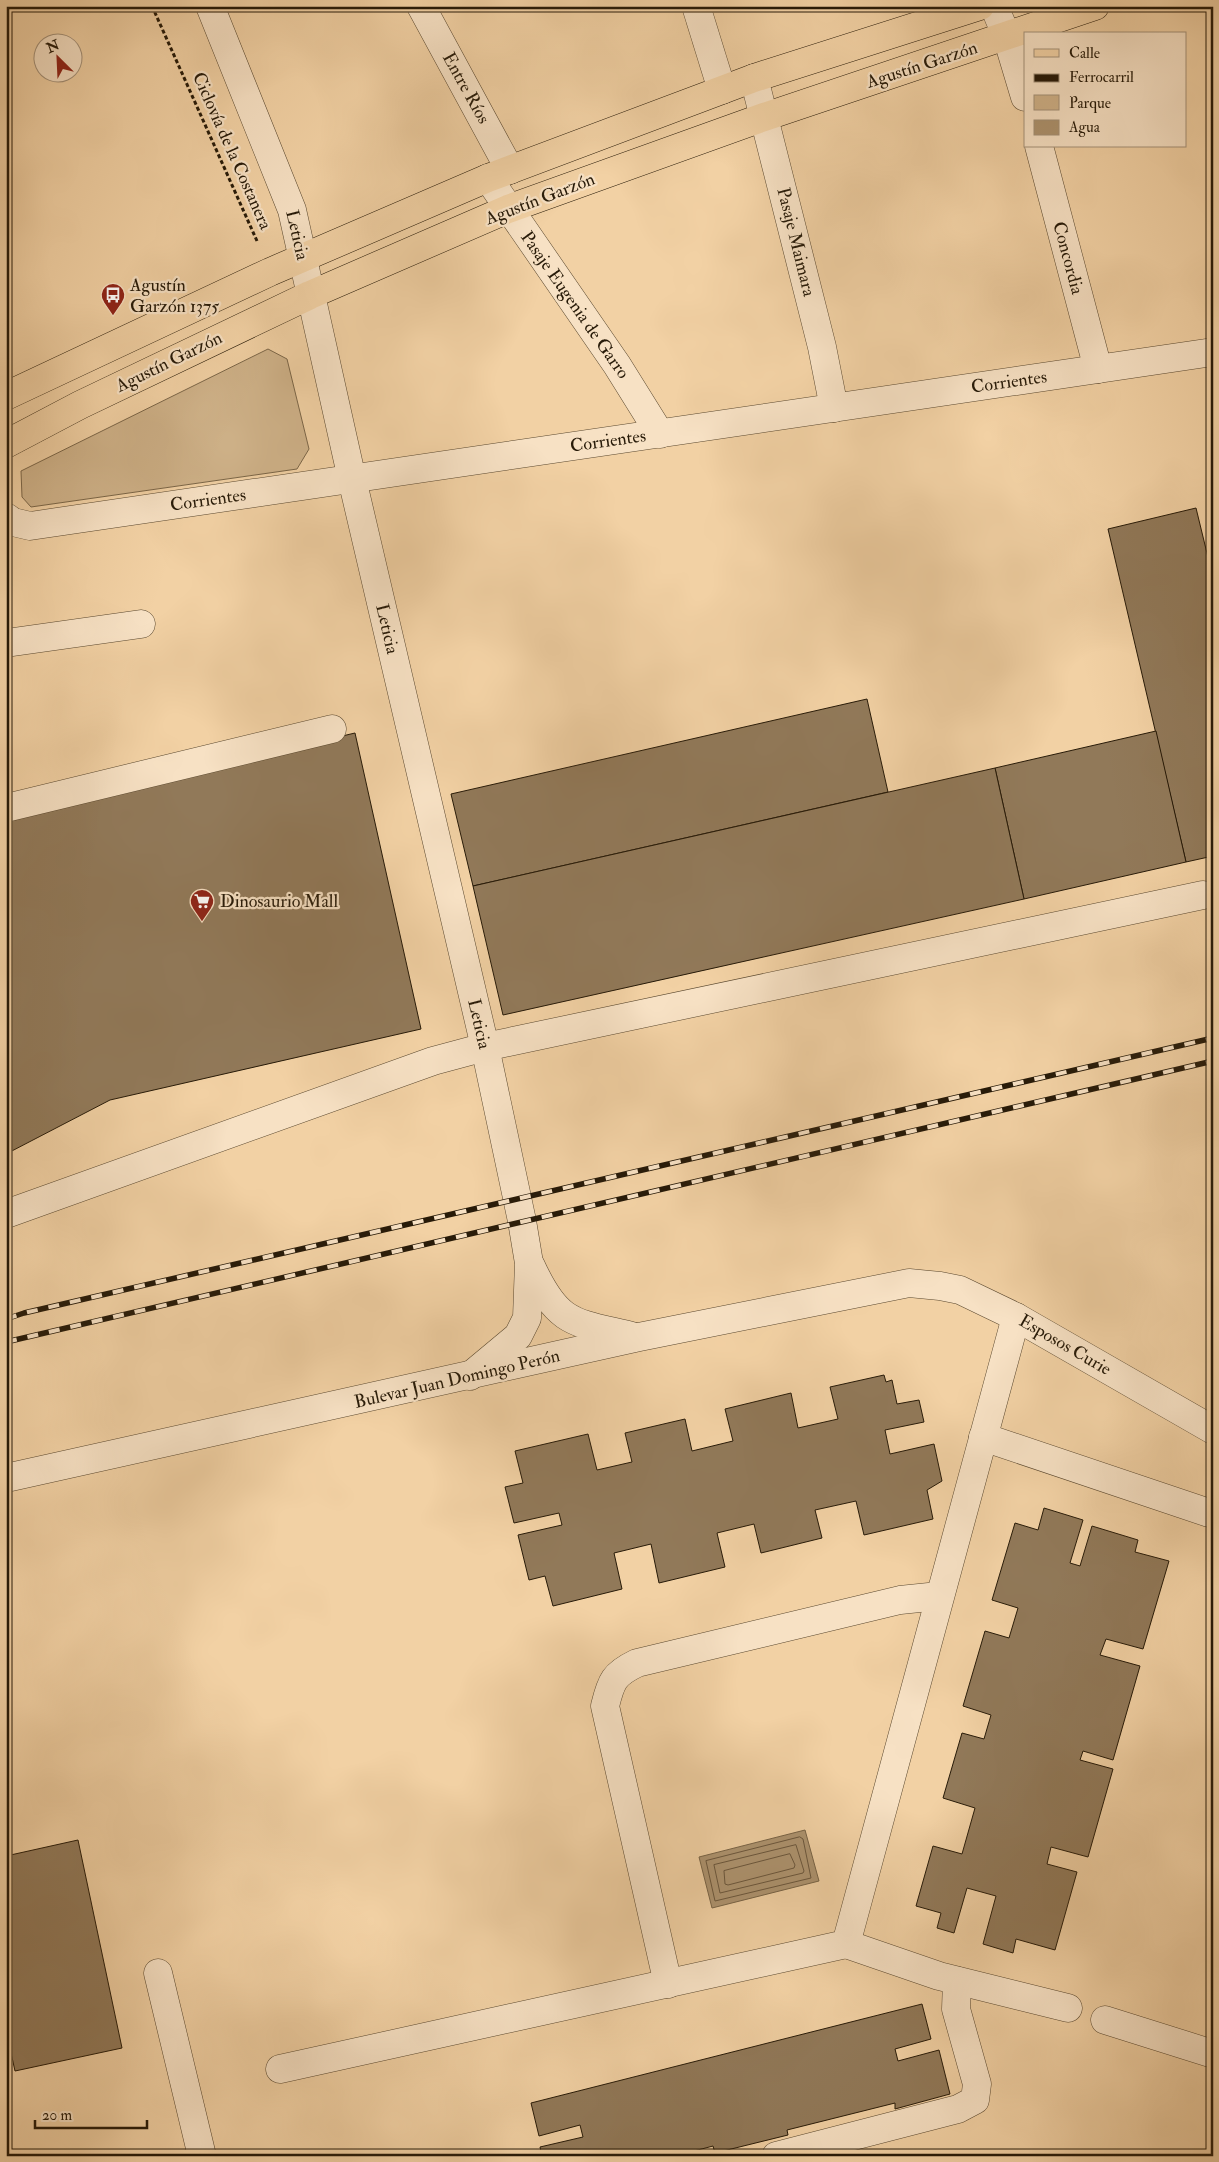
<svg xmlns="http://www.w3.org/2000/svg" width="1219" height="2162" font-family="'IM FELL Double Pica',serif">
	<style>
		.green { fill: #cfb289; stroke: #7b6648 }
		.water { fill: #ad936f; stroke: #776346 }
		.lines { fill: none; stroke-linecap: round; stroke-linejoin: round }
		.shore { stroke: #6a563c; stroke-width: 1 }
		.building { fill: #917959; stroke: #271a08 }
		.minor-casing { stroke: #5a482f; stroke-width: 29 }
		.major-casing { stroke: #271a08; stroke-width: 29 }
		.path { stroke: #271a08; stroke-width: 3; stroke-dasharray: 4 2.5; stroke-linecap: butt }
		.minor { stroke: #f7e1c4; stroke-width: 28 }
		.major { stroke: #f2d1a4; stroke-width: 28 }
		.rail-casing { stroke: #271a08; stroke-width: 5.5 }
		.rail { stroke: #f7e1c4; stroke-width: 4; stroke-dasharray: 11; stroke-linecap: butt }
		.labels { text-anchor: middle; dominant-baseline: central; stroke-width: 4.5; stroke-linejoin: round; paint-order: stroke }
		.street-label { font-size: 18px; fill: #271a08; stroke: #f7e1c4 }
		.poi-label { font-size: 18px; fill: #271a08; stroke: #f7e1c4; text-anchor: start }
	</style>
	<rect width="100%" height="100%" fill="#f2d1a4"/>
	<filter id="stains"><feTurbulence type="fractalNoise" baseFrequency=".004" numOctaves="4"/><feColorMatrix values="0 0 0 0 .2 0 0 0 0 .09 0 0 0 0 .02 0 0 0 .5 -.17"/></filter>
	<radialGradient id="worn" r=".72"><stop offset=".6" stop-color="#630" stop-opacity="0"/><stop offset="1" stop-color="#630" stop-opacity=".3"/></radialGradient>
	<polygon class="green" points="268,349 287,359 309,449 297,469 31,507 22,497 21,471"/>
	<polygon class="water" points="805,1830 819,1881 712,1908 699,1857"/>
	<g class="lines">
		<g class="shore">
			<polygon points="800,1837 803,1839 811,1878 715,1901 706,1861"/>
			<polygon points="796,1845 804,1871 803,1873 720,1893 714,1865"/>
			<polygon points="790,1854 795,1865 794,1868 728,1885 725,1884 724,1871"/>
		</g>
	</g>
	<g class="building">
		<polygon points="1196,508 1213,578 1213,856 1186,862 1108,529"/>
		<polygon points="867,699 888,792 473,886 451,794"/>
		<polygon points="1156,731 1186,862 1024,899 995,768"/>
		<polygon points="355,733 421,1029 110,1100 6,1154 6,815"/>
		<polygon points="995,768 1024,899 503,1015 473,886"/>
		<polygon points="884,1375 886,1382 892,1380 897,1404 919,1400 924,1422 885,1430 890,1454 934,1444 942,1481 927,1490 933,1519 864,1535 856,1501 815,1510 822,1538 761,1553 754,1524 717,1533 725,1567 659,1583 651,1544 614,1553 622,1589 553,1606 545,1576 529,1580 518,1535 562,1525 559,1513 514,1523 505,1487 523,1483 515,1451 588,1434 597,1470 632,1462 625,1433 685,1419 692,1451 733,1441 725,1409 791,1393 798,1428 838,1419 830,1387"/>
		<polygon points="1044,1508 1083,1520 1070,1563 1080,1566 1092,1526 1138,1540 1135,1552 1169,1561 1143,1649 1106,1639 1100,1655 1140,1666 1113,1760 1083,1751 1080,1760 1113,1769 1088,1857 1051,1847 1047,1864 1077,1872 1055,1950 1016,1939 1013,1953 983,1944 996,1896 967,1888 954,1933 937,1928 941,1913 916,1906 933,1846 962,1854 975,1808 943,1798 962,1733 984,1739 991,1715 963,1706 985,1631 1009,1638 1018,1608 992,1600 1015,1523 1038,1530"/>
		<polygon points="78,1840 122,2048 15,2071 6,2030 6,1856"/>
		<polygon points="922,2004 931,2039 895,2049 898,2061 939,2050 950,2094 895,2109 895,2103 787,2130 788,2135 715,2153 713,2146 675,2156 542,2156 540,2147 583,2137 580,2125 539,2136 531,2103"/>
	</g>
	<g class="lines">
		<g class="minor-casing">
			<g id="minor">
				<polyline points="210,6 292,210 352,479 485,1047 522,1221 529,1263 527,1318 518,1336 470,1376"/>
				<polyline points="421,6 510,170"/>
				<polyline points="696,6 722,90"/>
				<polyline points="994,6 1007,37 1025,97"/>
				<polyline points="754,78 822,347 834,408"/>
				<polyline points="1039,146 1098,369"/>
				<polyline points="488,178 617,365 660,434"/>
				<polyline points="6,517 13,522 30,526 1213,352"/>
				<polyline points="6,643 141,624"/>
				<polyline points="6,808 332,729"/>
				<polyline points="6,1214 433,1061 485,1047 1203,895"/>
				<path d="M531 1266C558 1325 573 1322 632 1336"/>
				<polyline points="983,1437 1209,1513"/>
				<polyline points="6,1478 639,1337 909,1283 940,1286 960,1290 1016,1317 1213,1430"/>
				<polyline points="846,1944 939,1976 1068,2008"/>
				<polyline points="158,1973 202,2156"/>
				<path d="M668 1984 605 1706C611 1681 614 1674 637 1663L900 1600 939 1596"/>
				<polyline points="1105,2020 1213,2054"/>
				<polyline points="280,2069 846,1944 1016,1317"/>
				<polyline points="776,2156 958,2109 975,2100 977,2084 956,2009 957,1981"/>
			</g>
		</g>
		<g class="major-casing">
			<g id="major">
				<polyline points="6,396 270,272 488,178 754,78 980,6"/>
				<polyline points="6,444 80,405 310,295 508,209 764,117 1095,6"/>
			</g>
		</g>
		<polyline class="path" points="152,6 257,241"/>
		<use href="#minor" class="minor"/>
		<use href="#major" class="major"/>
		<g class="rail-casing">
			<g id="rail">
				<polyline points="6,1319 24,1313 1213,1038"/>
				<polyline points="6,1342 1213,1061"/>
			</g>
		</g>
		<use href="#rail" class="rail"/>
	</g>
	<defs>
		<g id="bus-pin" transform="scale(1.25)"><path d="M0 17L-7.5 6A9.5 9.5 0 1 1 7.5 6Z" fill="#8f2418" stroke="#f7e1c4"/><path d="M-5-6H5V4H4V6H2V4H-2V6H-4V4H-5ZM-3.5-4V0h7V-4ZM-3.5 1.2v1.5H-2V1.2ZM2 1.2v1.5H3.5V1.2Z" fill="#fff"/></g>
		<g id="supermarket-pin" transform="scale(1.25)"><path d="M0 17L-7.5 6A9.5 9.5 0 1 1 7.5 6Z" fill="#8f2418" stroke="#f7e1c4"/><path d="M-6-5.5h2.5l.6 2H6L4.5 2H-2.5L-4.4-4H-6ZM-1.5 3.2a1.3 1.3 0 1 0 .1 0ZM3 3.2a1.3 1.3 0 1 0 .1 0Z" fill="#fff"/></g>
	</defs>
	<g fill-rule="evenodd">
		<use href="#bus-pin" x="113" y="295"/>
		<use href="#supermarket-pin" x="202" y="901"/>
	</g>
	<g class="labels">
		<g class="street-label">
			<text transform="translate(922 65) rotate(-18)">Agustín Garzón</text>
			<text transform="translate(466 88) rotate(61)">Entre Ríos</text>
			<text transform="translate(232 151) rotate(66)">Ciclovía de la Costanera</text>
			<text transform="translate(540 199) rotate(-21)">Agustín Garzón</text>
			<text transform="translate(297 235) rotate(77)">Leticia</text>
			<text transform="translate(796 242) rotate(76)">Pasaje Maimara</text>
			<text transform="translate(1068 258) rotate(75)">Concordia</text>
			<text transform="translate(575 305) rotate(55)">Pasaje Eugenia de Garro</text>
			<text transform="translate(169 362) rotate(-26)">Agustín Garzón</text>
			<text transform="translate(1009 382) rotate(-8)">Corrientes</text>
			<text transform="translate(608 441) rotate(-8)">Corrientes</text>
			<text transform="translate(208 500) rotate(-8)">Corrientes</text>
			<text transform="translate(387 629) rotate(77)">Leticia</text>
			<text transform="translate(479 1024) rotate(77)">Leticia</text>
			<text transform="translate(1065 1345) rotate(30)">Esposos Curie</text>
			<text transform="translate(457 1379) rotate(-13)">Bulevar Juan Domingo Perón</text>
		</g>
		<g class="poi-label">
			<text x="130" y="285">Agustín<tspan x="130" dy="21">Garzón 1375</tspan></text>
			<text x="220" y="901">Dinosaurio Mall</text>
		</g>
	</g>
	<rect width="1219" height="2162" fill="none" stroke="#f2d1a4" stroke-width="25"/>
	<rect x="8" y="8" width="1204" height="2147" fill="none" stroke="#271a08" stroke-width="2.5"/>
	<rect x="12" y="12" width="1194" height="2137" fill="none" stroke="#271a08"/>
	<rect x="1024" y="32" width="162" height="115" fill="#f7e1c4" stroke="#a49179"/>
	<rect x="1034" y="49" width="25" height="8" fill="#f2d1a4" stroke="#a49179"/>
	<text x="1069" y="58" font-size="15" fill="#271a08">Calle</text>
	<rect x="1034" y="74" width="25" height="8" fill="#271a08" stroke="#a49179"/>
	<text x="1069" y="82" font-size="15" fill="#271a08">Ferrocarril</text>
	<rect x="1034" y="95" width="25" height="15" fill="#cfb289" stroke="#a49179"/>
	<text x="1069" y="108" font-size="15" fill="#271a08">Parque</text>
	<rect x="1034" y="120" width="25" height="15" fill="#ad936f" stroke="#a49179"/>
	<text x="1069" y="132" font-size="15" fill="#271a08">Agua</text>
	<g transform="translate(58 58) rotate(336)"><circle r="24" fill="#f7e1c4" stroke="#a49179"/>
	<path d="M0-4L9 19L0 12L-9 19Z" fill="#8f2418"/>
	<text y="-8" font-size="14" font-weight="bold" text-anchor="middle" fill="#271a08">N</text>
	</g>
	<path d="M35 2120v8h112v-8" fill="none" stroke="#271a08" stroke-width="2.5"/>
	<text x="42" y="2120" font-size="15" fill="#271a08" stroke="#f7e1c4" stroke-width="4" paint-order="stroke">20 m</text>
	<rect width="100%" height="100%" filter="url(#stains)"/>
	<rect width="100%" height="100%" fill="url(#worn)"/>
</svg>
